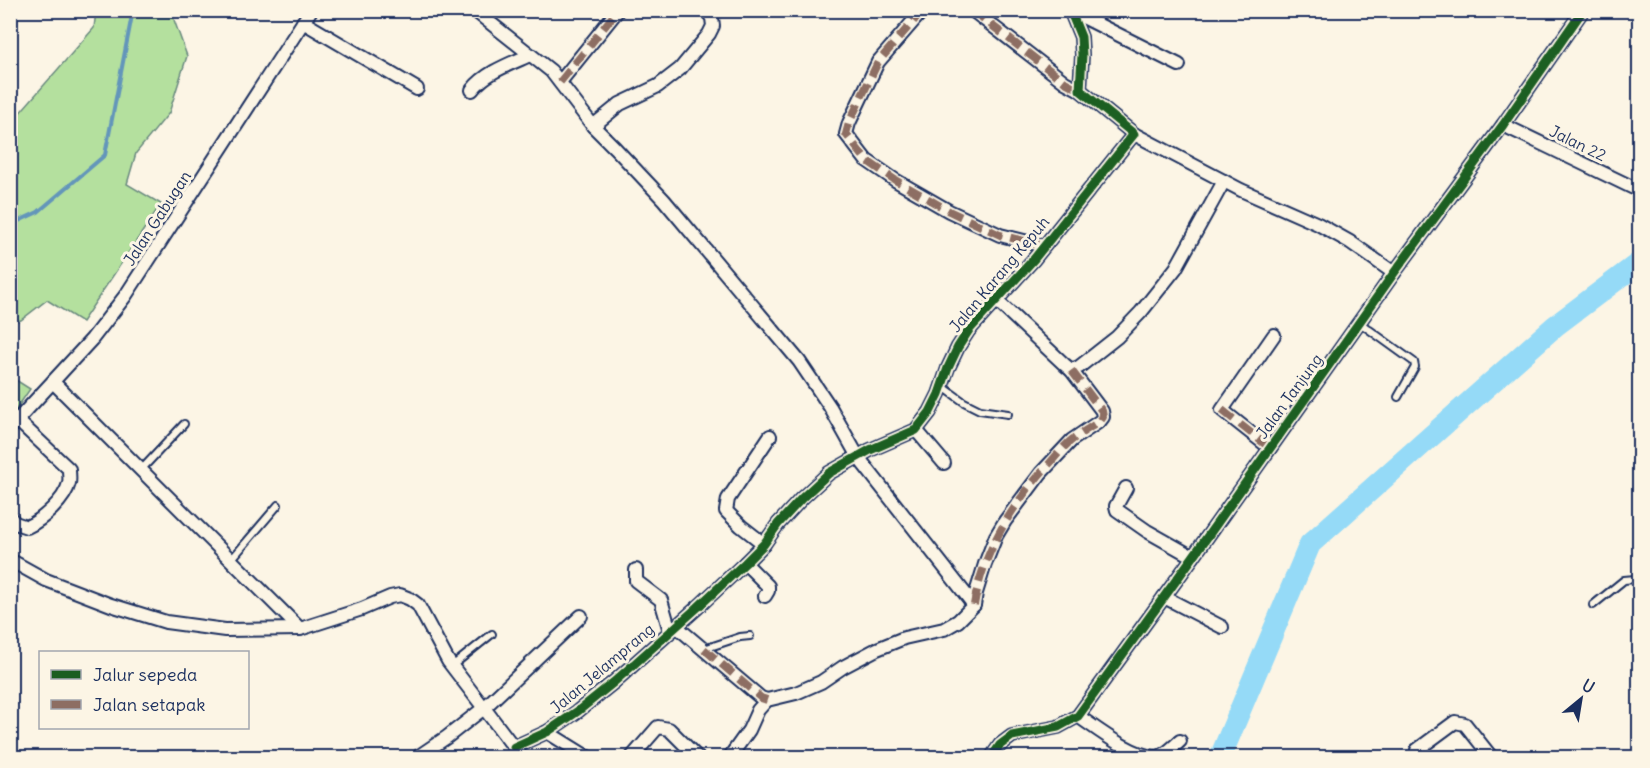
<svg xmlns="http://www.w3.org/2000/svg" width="1650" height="768" font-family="Delius,sans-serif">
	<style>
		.green { fill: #b4e09e; stroke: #68887e; stroke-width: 1.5 }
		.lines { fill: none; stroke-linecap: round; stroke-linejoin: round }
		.stream { stroke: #6496ba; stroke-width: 4 }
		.river { stroke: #95daf7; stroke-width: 22 }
		.service-casing { stroke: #1b2f5e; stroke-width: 10 }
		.minor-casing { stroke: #1b2f5e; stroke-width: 16 }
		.service { stroke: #fcf5e5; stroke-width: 6 }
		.minor { stroke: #fcf5e5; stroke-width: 12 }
		.quiet { stroke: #8d6e63; stroke-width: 8; stroke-dasharray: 15 8; stroke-linecap: butt }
		.cycleway-casing { stroke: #fcf5e5; stroke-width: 13 }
		.cycleway { stroke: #1b5e20; stroke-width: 9 }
		.labels { text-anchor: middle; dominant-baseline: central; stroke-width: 6; stroke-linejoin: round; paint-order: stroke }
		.street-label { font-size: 16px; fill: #1b2f5e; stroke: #fcf5e5 }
	</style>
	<rect width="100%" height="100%" fill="#fcf5e5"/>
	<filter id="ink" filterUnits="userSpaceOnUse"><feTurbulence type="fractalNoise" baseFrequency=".0167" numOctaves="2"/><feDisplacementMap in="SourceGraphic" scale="12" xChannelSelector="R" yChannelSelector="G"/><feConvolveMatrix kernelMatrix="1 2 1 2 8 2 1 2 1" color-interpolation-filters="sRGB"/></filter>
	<g filter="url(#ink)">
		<g class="green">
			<polygon points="96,11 175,11 173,17 187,56 169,113 136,153 127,184 161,204 82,322 47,300 21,320 11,322 11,115 17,116 94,28"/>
			<polygon points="11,377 30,389 15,411 11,408"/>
		</g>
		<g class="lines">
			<polyline class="stream" points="10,225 38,212 105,155 133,10"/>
			<polyline class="river" points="1220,758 1310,544 1555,326 1640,262"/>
			<g class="service-casing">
				<g id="service">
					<polyline points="1360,323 1414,362 1415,367 1398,397"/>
					<polyline points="942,386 964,402 980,410 1008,414"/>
					<polyline points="141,470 184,424"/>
					<polyline points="231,560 278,505"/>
					<polyline points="1593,605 1624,580 1635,579 1640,581"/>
					<polyline points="704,649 740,637 750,636"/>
					<polyline points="452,666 492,634"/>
				</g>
			</g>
			<g class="minor-casing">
				<g id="minor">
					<polyline points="474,10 551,71 593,126 615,148 664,200 799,361 830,407 858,457 974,605"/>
					<polyline points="923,10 878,62 849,123 846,134 866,160 895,180 949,211 1000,235 1044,246"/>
					<polyline points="972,10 1065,82 1080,90"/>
					<polyline points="1069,10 1179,65"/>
					<polyline points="303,22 417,89"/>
					<polyline points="560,82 618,10"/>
					<path d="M472 90C486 72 510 64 530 55"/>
					<polyline points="1503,125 1640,191"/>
					<polyline points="593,126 620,104 658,86 680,69 709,34 713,26 712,18 706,10"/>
					<polyline points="1134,134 1241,190 1318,224 1350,242 1394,273"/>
					<polyline points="997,301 1065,365 1071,370 1079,367 1117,337 1141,312 1176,268 1224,181"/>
					<polyline points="53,382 300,629"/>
					<polyline points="10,428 92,339 126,295 311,10"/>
					<polyline points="916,430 944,463"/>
					<polyline points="1270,448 1222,410 1274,335"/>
					<polyline points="1126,488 1116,506 1117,510 1147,531 1193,557"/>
					<path d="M10 517 15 523 27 527C42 520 65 500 69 483 70 479 69 474 69 469L17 420 12 417"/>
					<polyline points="764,544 741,526 726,511 728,499 770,436"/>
					<polyline points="10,560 46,580 111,605 166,622 225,630 300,629 362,609 390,597 400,595 410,599 418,605 448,661 484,708 581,616"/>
					<polyline points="745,563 768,586 768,591 765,596"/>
					<polyline points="636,570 636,581 661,600 670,631"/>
					<polyline points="1164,597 1222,627"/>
					<polyline points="676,626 761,698 767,700"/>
					<path d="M1078 716C1097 729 1134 758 1157 757 1165 756 1174 746 1180 741"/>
					<polyline points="547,732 589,758"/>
					<polyline points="514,747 547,732 578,711 614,682 698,607 745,563 764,544 778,524 802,498 829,473 870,450 916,430 930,412 939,394 948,368 958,347 969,330 1034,259 1134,134 1080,90 1082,55 1081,37 1070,10"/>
					<polyline points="416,758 447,737 484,708 522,758"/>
					<polyline points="631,758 658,727 669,729 698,758"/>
					<polyline points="729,758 749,730 758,710 767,700 796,693 821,682 843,667 877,649 904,638 944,629 958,621 974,605 976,593 985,564 996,536 1005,521 1041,473 1072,440 1100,421 1103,417 1102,411 1071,370"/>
					<polyline points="991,758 1000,745 1012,736 1058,727 1078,716 1193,557 1394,273 1503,125 1583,10"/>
					<polyline points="1419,758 1417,755 1417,750 1455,722 1465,724 1492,758"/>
				</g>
			</g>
			<use href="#service" class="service"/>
			<use href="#minor" class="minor"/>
			<g class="quiet">
				<polyline points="923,10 878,62 849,123 846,134 866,160 895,180 949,211 1000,235 1044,246"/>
				<polyline points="972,10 1065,82 1080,90"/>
				<polyline points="560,82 618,10"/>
				<polyline points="1222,410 1270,448"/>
				<path d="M974 605C983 551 1013 503 1050 463 1057 455 1064 446 1073 439 1081 433 1091 427 1100 421L1103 417 1102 411 1071 370"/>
				<polyline points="704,649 761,698 767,700"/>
			</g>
			<g class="cycleway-casing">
				<g id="cycleway">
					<polyline points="514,747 547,732 578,711 614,682 698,607 745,563 764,544 778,524 802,498 829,473 870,450 916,430 930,412 939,394 948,368 958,347 969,330 1034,259 1134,134 1080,90 1082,55 1081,37 1070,10"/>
					<polyline points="991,758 1000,745 1012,736 1058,727 1078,716 1193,557 1394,273 1503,125 1583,10"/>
				</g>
			</g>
			<use href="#cycleway" class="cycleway"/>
		</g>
	</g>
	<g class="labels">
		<g class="street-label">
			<text transform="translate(1578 143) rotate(26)">Jalan 22</text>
			<text transform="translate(157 218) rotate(-57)">Jalan Gabugan</text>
			<text transform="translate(999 274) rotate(-50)">Jalan Karang Kepuh</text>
			<text transform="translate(1289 396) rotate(-54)">Jalan Tanjung</text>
			<text transform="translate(602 668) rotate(-40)">Jalan Jelamprang</text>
		</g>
	</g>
	<rect width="1650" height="768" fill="none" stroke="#fcf5e5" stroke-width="36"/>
	<rect x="18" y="18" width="1614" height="732" fill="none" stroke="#1b2f5e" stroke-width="2" filter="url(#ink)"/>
	<rect x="39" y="651" width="210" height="78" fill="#fcf5e5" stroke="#a2a6af" stroke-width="1.5"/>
	<rect x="51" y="670" width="30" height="9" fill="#1b5e20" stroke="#a2a6af" stroke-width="1.5"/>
	<text x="93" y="681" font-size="18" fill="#1b2f5e">Jalur sepeda</text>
	<rect x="51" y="700" width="30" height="9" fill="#8d6e63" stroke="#a2a6af" stroke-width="1.5"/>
	<text x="93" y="711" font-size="18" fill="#1b2f5e">Jalan setapak</text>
	<g transform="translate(1581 699) rotate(30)" stroke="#fcf5e5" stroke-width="4.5" paint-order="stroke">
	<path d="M0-4.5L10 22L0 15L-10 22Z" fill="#1b2f5e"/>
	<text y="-9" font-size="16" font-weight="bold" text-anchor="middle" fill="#1b2f5e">U</text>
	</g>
</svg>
